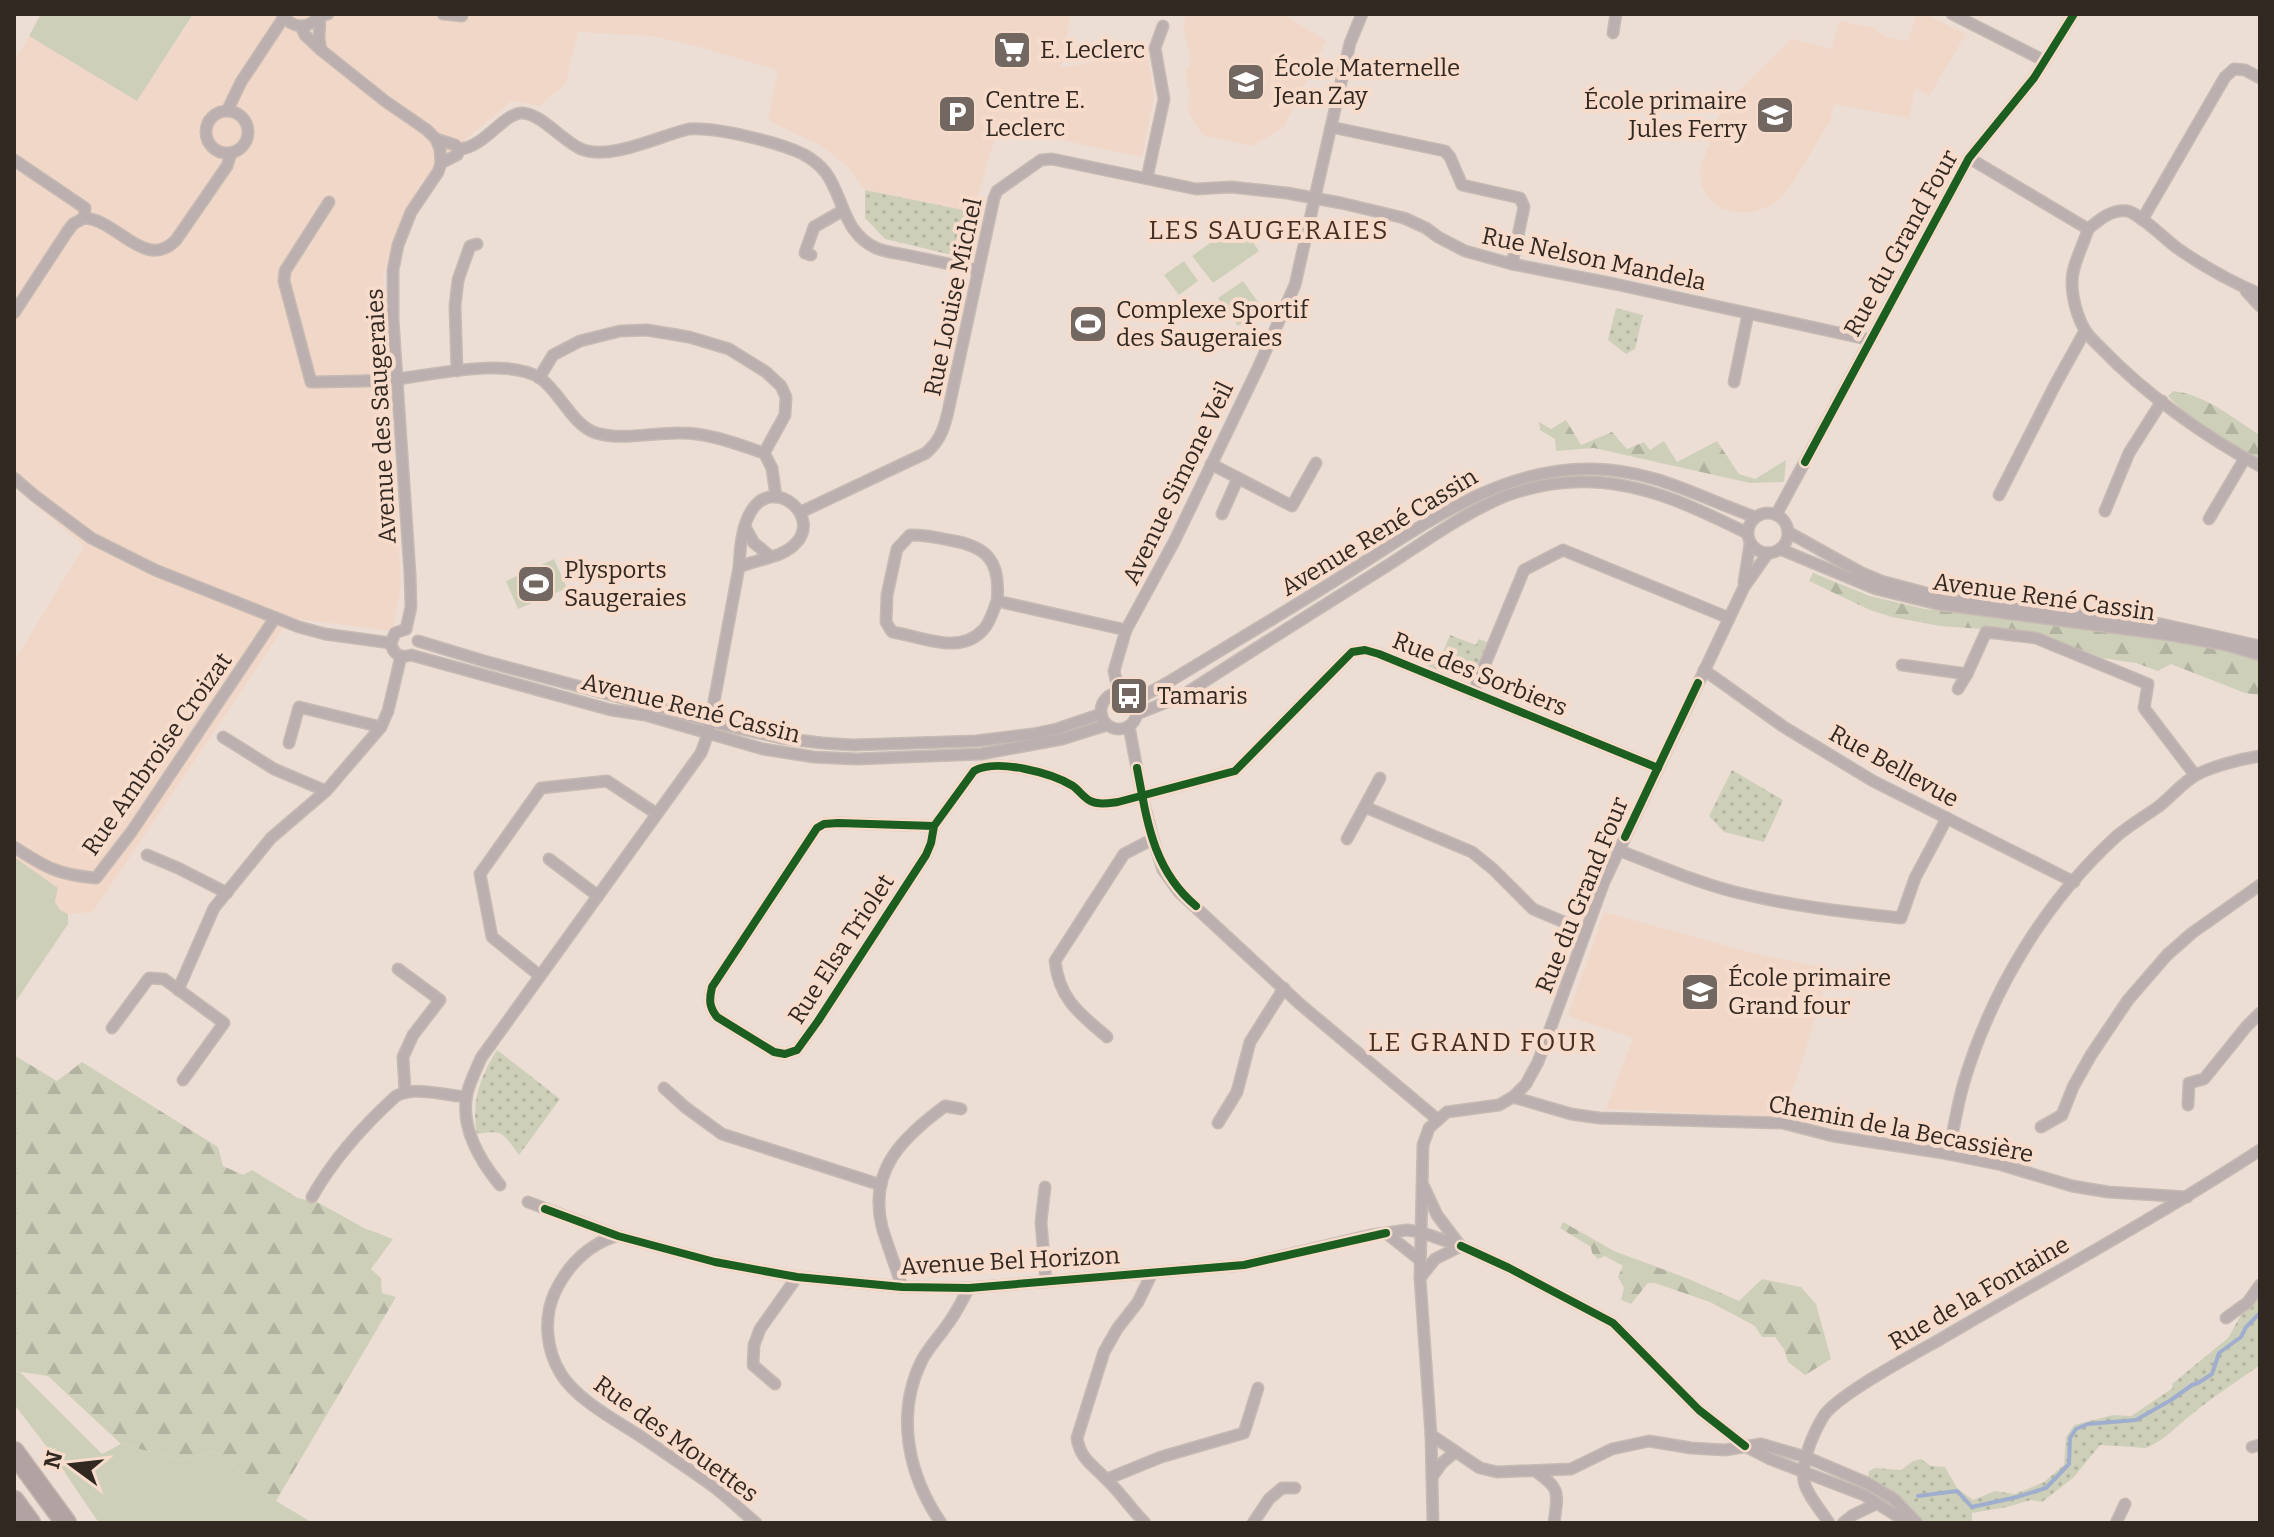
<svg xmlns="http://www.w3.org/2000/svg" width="2274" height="1537" font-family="Bitter,serif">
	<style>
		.built { fill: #f1d7c8 }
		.grass { fill: #cecfb9 }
		.forest { fill: url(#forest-firs) }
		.park { fill: url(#park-dots) }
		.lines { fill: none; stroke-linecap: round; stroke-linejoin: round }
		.stream { stroke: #9faece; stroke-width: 4 }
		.street-casing { stroke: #c6bab3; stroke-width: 13 }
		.highway-casing { stroke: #c6bab3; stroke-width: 23 }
		.street { stroke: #bbb0af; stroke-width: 10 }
		.highway { stroke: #b2a2a1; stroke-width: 20 }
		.cycleway-casing { stroke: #f7dbcb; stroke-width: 13 }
		.cycleway { stroke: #1b5e20; stroke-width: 8 }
		.labels { text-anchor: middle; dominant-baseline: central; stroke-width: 8; stroke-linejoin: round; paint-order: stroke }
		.poi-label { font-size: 24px; fill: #322822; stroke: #f7dbcb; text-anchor: start }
		.street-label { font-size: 24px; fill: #322822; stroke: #f7dbcb }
		.neighbourhood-label { font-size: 26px; letter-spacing: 2px; fill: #452f22; stroke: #f7dbcb }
	</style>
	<defs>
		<pattern id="forest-firs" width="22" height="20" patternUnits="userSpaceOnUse" patternTransform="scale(2)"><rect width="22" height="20" fill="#cecfb9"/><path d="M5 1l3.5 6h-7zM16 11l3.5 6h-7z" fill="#b1b29f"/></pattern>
		<pattern id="park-dots" width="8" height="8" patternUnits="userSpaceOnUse" patternTransform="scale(2)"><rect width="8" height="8" fill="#cecfb9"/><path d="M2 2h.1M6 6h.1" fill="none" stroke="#b1b29f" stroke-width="1.8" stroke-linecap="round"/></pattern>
	</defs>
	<rect width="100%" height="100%" fill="#edded5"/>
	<g class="built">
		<polygon points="194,14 1071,14 1061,68 1147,51 1154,96 1142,157 998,127 973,212 865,190 846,165 821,146 768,120 778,70 699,47 653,36 578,32 566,83 540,106 512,101 474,132 420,184 395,236 383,277 401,585 392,631 290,618 93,912 68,914 60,910 55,902 58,888 14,857 14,662 84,546 14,487 14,63 29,36 137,101"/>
		<polygon points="1186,14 1284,14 1326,41 1284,127 1252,146 1202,135 1188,110 1189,93 1185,71 1191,62 1183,26"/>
		<polygon points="1917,14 1925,14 1966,34 1929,96 1915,88 1909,118 1834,104 1829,123 1792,184 1780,199 1767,207 1753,212 1735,212 1722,209 1710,201 1701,184 1700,169 1721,111 1728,101 1792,39 1831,49 1840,21 1876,28 1876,32 1886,35 1886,37 1907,41"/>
		<polygon points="1604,912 1753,953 1830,969 1797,1078 1780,1117 1606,1109 1633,1038 1568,1016"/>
	</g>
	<g class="grass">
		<polygon points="41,14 193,14 137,101 29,36"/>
		<polygon points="1239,222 1259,251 1213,283 1192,256"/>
		<polygon points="1184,261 1198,281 1179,295 1164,275"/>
		<polygon points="1243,281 1263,309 1238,326 1218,298"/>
		<polygon points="554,559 567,588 518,609 506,581"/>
		<polygon points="14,857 58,888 55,902 60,910 68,914 68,924 14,1004"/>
		<polygon points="14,1371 20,1372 102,1454 121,1444 181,1460 214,1451 276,1501 313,1523 99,1523 50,1451 14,1404"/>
	</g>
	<g class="forest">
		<path d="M2173 391C2207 395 2232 418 2260 435V460C2228 443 2192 423 2168 396Z"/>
		<polygon points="1566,420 1581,445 1612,432 1627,449 1644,442 1650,450 1664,441 1677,462 1717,441 1739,474 1755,479 1786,460 1784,482 1750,483 1594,448 1556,451 1555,439 1540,430 1539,422 1551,429"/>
		<polygon points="1813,573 1870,596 1925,609 2159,638 2240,653 2260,659 2260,695 2245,693 2171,664 2158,671 2136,663 2102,658 2038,633 1940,626 1892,617 1870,610 1809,581"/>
		<polygon points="14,1055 57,1081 82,1062 218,1147 223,1166 243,1175 252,1170 298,1198 319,1203 364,1228 393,1239 371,1269 381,1278 382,1293 396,1297 276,1501 214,1451 181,1460 121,1444 48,1376 14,1371"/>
		<polygon points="1563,1222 1614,1251 1689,1279 1739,1301 1762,1279 1801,1287 1816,1304 1831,1359 1805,1375 1788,1362 1784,1349 1775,1337 1762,1337 1755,1326 1710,1302 1655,1283 1648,1283 1631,1304 1621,1300 1624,1288 1618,1277 1623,1266 1605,1256 1598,1259 1592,1253 1591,1247 1560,1228"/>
	</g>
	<g class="park">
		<polygon points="865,190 973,212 969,259 885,239 865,218"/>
		<polygon points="1616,308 1643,315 1635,349 1626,354 1608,340"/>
		<polygon points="1450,635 1476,645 1479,639 1487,642 1474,675 1466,672 1463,679 1428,666 1430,659 1439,662"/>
		<polygon points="1732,770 1783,800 1764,842 1724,832 1709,816"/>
		<path d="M497 1050 560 1099 519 1155C503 1134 505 1129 477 1134 471 1102 480 1077 497 1050Z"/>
		<path d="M2260 1291V1365C2236 1382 2210 1399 2187 1418 2173 1430 2163 1441 2146 1448L2100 1445 2073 1478 2042 1502 2031 1500 2007 1507 1972 1513V1523H1925L1899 1496 1868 1478 1869 1471 1875 1468 1901 1470 1913 1461 1921 1459 1931 1466 1945 1467 1957 1488 1973 1500 1995 1491 2015 1494 2044 1482 2064 1465 2066 1437 2074 1425 2113 1415 2131 1416 2173 1388 2172 1384 2228 1338 2241 1315Z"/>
	</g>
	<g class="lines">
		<polyline class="stream" points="1918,1496 1957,1491 1972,1507 2017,1497 2046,1488 2069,1464 2070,1438 2076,1429 2088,1424 2136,1420 2171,1400 2192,1385 2198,1383 2212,1374 2219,1353 2241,1337 2246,1327 2260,1313"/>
		<g class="street-casing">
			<g id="street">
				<path d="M282 14C292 29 308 30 319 16"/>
				<polyline points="443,14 462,16"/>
				<polyline points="1952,14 2045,61"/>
				<polyline points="301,26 305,35 321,50 319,39 320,16 328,14"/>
				<polyline points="1613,33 1616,14"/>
				<polyline points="321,50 385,101 427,130 436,139 440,149 441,163 438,172 411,212 398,245 393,270 393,320 410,574 411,607 406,629"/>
				<polyline points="227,111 241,82 284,17"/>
				<circle cx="227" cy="132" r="21"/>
				<polyline points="1331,127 1445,151 1450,157 1462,185 1520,198 1524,207 1512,264"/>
				<polyline points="436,139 455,145 460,149 457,155 441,163"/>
				<path d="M460 149C485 147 504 112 523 113 541 114 563 141 581 149 610 161 659 136 689 129 716 127 778 142 803 154 812 159 820 165 826 173 844 198 843 233 876 248 885 252 897 253 906 255 930 260 954 265 978 270"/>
				<path d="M1969 158 2088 229C2099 220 2111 209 2127 211 2139 213 2165 239 2177 248 2203 266 2231 282 2260 294"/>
				<path d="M14 160 85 208 84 218C117 219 145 272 176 240L227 166 231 153"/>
				<polyline points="1147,178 1164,99 1155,48 1163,26"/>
				<path d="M329 202 285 271 284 281 311 382C339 381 368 382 396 379 433 375 508 357 540 378 560 392 572 425 596 433 623 441 654 432 681 433 709 433 737 444 764 453L772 468 776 497"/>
				<polyline points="2142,220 2225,77 2234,69 2245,70 2260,78"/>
				<path d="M2088 229C2083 247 2072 264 2072 282 2072 297 2077 317 2085 330 2089 337 2096 343 2101 348 2144 393 2205 437 2260 466"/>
				<polyline points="811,255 805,253 814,227 842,211"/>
				<polyline points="2246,291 2260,306"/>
				<polyline points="14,313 67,232 73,224 84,218"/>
				<polyline points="457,371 455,306 458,280 470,246 477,244"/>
				<polyline points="539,378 553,355 580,341 620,331 647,330 689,337 729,349 766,372 781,386 786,397 785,415 764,453"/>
				<polyline points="1734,382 1748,314"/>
				<polyline points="1211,464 1292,506 1316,463"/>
				<polyline points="14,478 35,496 91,538 155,570 299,627 325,634 391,643"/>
				<polyline points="1999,495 2055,385 2085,331"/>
				<polyline points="2105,511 2129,453 2162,401"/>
				<path d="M801 512 926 453C941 440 945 426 949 407L994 198 997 191 1041 160 1052 159 1196 189 1231 187 1287 193 1341 203 1404 218 1426 228 1438 237 1465 251 1512 264 1615 284 1871 340"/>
				<circle cx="1768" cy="533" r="20"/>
				<polyline points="1222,514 1238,478"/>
				<polyline points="1776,515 1969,158 2034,78 2074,14"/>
				<polyline points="2209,519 2245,458"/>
				<polyline points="745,527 754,543 770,556"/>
				<polyline points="1788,532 1860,572 1881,581 1941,597 2161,624 2260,646"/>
				<polyline points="1780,549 1876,589 1937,604 2170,635 2226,645 2260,655"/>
				<polyline points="1768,553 1744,587 1604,882 1538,1062 1526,1084 1513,1097 1499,1105 1447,1112 1429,1128 1423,1145 1420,1278 1431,1435 1480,1468 1497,1472 1571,1469 1612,1449 1649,1441 1691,1448 1725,1450 1761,1444 1806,1457 1867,1483 1894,1499 1917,1523"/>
				<polyline points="1744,582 1750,544"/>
				<path d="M997 601C993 611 990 623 983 630 959 656 921 636 892 632L886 622 887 595 897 549 910 535C923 535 936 537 949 540 988 546 1001 562 997 601L1126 630"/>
				<path d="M406 629 395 633 391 643C393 654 400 659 411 655L611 710 645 715 763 749 814 757 856 759 981 754 1062 739 1107 725"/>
				<polyline points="418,641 484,661 724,725 781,738 822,743 853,745 976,741 1033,734 1057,729 1101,714"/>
				<polyline points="1902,665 1967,674 1986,632 2036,638 2148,684 2144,708 2195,775"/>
				<polyline points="1704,670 1784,727 1873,781 2074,882"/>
				<polyline points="1958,689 1967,674"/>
				<polyline points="1119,693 1114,671 1126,630 1174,542 1258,368 1295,285 1350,43 1362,14"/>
				<polyline points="1473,693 1524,570 1563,550 1729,618"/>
				<circle cx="1119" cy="711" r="18"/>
				<path d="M1134 701 1167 683C1224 648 1282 614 1339 578 1417 530 1496 467 1592 469 1655 470 1698 497 1755 517"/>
				<path d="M1137 714 1182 696C1248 653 1315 611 1382 569 1423 543 1463 513 1508 495 1534 486 1565 481 1592 482 1648 484 1698 509 1747 533"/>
				<polyline points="1129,726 1142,796 1153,839 1163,870 1179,892 1301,1005 1437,1119"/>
				<polyline points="223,737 274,769 326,791"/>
				<polyline points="289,743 299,707 381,727"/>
				<polyline points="1365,807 1472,852 1493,869 1533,909 1585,931"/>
				<path d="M934 826 838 823 824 824 817 828 712 987C709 1000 709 1007 717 1017L774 1052 785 1054 797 1050 818 1021 926 855 931 843 934 826 974 771C997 758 1052 773 1073 786 1080 791 1085 800 1093 802 1100 805 1110 803 1118 802L1235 771 1352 652 1365 650 1379 654 1658 768"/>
				<polyline points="1347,839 1380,778"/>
				<path d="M14 847C45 867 58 875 96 878L132 831 275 618"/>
				<path d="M1618 850C1657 865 1695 882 1735 892 1790 906 1845 912 1901 918L1915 878 1947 818"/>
				<polyline points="147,855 178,868 227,893"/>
				<polyline points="549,859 598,896"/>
				<polyline points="398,969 440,1000 413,1035 403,1057 405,1091"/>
				<polyline points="540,976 492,937 480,874 541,788 607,781 657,814"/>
				<polyline points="178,990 214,908 271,838 326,791 381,727 388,711 401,656"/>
				<polyline points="112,1028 149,978 164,979 224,1023 183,1080"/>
				<path d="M1107 1037C1080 1014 1059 999 1055 961L1124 854 1153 839"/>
				<polyline points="664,1088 685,1107 722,1134 881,1185"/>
				<polyline points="1513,1097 1571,1114 1599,1118 1782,1123 1833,1136 1943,1153 2002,1165 2072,1186 2108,1192 2187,1197"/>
				<polyline points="2188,1105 2189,1083 2204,1079 2246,1027 2260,1013"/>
				<polyline points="1218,1123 1237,1092 1250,1042 1284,988"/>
				<polyline points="2041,1127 2062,1115 2073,1087 2091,1055 2128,1000 2167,955 2192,933 2260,885"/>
				<path d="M1948 1154C1954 1130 1957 1105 1964 1082 1992 989 2046 900 2118 835 2130 825 2145 816 2158 807 2171 797 2182 783 2196 775 2213 766 2241 759 2260 756"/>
				<path d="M500 1185C480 1161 460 1127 467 1094 470 1081 476 1070 481 1058L701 753 708 734 739 567C740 548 742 522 754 507 777 478 821 517 796 543 783 558 757 559 739 567"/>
				<polyline points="1045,1187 1041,1222 1046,1282"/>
				<polyline points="1424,1187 1437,1215 1459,1244"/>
				<path d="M312 1197C334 1158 363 1126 396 1096 416 1086 444 1095 466 1097"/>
				<polyline points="528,1202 618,1236 715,1262 797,1277 902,1287 969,1288 1244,1265 1371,1235 1407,1230 1420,1232 1461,1246 1509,1268 1613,1323 1699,1410 1745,1446 1770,1459 1864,1495 1908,1523"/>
				<polyline points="1386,1233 1420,1260"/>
				<path d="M616 1236C588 1245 568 1265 555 1292 543 1318 546 1350 561 1374 577 1400 617 1421 643 1438 666 1454 691 1470 714 1487 728 1498 742 1511 756 1523"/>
				<polyline points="1420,1278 1435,1259 1461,1246"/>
				<path d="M902 1287C896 1267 888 1247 882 1227 868 1170 903 1137 945 1106L961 1109"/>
				<polyline points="2226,1318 2248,1302 2260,1285"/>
				<polyline points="775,1384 753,1365 754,1345 760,1329 797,1277"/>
				<polyline points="1431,1435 1433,1523"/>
				<polyline points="2252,1447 2260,1445"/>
				<path d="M1535 1471C1561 1489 1558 1492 1554 1523"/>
				<polyline points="1432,1477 1442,1463 1455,1452"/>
				<polyline points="1107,1479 1161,1457 1244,1433 1258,1388"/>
				<path d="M941 1523C908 1475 895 1414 922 1360 929 1347 939 1337 947 1325 956 1314 962 1300 969 1288"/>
				<path d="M1145 1523C1131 1509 1120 1492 1106 1479 1093 1465 1080 1459 1077 1438L1104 1352 1117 1329 1138 1302 1152 1273"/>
				<polyline points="1253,1523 1269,1499 1282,1488 1295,1488"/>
				<path d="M1829 1523C1822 1512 1806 1493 1804 1481 1801 1461 1813 1434 1823 1417 1835 1396 1914 1354 1939 1340 2046 1277 2156 1218 2260 1150"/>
				<polyline points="1843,1523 1853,1515 1876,1504"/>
				<polyline points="2116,1523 2125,1504"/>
			</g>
		</g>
		<g class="highway-casing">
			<g id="highway">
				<polyline points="14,1452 66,1523"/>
				<polyline points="14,1501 30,1523"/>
			</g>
		</g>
		<use href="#street" class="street"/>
		<use href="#highway" class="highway"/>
		<g class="cycleway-casing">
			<g id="cycleway">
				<polyline points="1805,462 1969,158 2034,78 2074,14"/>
				<path d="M1137 768C1147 821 1153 870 1196 906"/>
				<path d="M934 826 838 823 824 824 817 828 712 987C709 1000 709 1007 717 1017L774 1052 785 1054 797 1050 818 1021 926 855 931 843 934 826 974 771C997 758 1052 773 1073 786 1080 791 1085 800 1093 802 1100 805 1110 803 1118 802L1235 771 1352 652 1365 650 1379 654 1658 768"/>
				<polyline points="1625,837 1698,683"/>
				<polyline points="545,1209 618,1236 715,1262 797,1277 902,1287 969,1288 1244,1265 1386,1233"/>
				<polyline points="1461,1246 1509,1268 1613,1323 1699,1410 1745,1446"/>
			</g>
		</g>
		<use href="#cycleway" class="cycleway"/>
	</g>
	<defs>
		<g id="supermarket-square" transform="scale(2)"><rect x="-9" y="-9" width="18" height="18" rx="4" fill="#736861" stroke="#f7dbcb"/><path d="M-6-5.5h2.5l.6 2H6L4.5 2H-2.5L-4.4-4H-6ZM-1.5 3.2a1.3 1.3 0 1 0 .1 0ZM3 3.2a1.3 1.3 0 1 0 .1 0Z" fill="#fff"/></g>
		<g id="school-square" transform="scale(2)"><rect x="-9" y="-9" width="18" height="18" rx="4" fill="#736861" stroke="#f7dbcb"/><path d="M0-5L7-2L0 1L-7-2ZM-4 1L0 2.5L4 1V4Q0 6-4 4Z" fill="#fff"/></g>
		<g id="parking-square" transform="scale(2)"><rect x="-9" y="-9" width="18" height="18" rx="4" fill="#736861" stroke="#f7dbcb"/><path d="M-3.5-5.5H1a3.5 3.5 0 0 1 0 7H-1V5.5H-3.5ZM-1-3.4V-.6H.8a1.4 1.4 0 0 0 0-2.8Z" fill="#fff"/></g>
		<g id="stadium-square" transform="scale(2)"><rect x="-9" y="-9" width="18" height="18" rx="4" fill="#736861" stroke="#f7dbcb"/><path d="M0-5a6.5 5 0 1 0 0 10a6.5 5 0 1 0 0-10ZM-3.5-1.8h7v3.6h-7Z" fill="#fff"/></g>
		<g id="bus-square" transform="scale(2)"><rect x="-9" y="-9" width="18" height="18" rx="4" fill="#736861" stroke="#f7dbcb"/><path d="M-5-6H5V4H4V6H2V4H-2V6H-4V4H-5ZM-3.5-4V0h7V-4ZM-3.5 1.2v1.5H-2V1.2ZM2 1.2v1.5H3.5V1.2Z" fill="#fff"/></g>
	</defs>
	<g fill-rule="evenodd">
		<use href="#supermarket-square" x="1012" y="50"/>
		<use href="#school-square" x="1246" y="82"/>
		<use href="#parking-square" x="957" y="114"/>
		<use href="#school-square" x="1775" y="115"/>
		<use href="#stadium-square" x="1088" y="324"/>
		<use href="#stadium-square" x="536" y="584"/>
		<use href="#bus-square" x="1129" y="696"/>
		<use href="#school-square" x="1700" y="992"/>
	</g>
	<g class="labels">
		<g class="poi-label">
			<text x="1040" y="50">E. Leclerc</text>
			<text x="1274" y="68">École Maternelle<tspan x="1274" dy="28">Jean Zay</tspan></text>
			<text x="985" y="100">Centre E.<tspan x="985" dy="28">Leclerc</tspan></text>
			<text x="1747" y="101" text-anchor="end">École primaire<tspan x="1747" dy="28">Jules Ferry</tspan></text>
			<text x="1116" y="310">Complexe Sportif<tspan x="1116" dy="28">des Saugeraies</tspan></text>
			<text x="564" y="570">Plysports<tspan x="564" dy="28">Saugeraies</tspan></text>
			<text x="1157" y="696">Tamaris</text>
			<text x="1728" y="978">École primaire<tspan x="1728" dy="28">Grand four</tspan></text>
		</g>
		<g class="street-label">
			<text transform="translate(1901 243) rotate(-61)">Rue du Grand Four</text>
			<text transform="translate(1594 259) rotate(12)">Rue Nelson Mandela</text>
			<text transform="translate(953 297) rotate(-78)">Rue Louise Michel</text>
			<text transform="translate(381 416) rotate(-93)">Avenue des Saugeraies</text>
			<text transform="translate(1178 483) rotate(-64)">Avenue Simone Veil</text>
			<text transform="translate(1379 532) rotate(-31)">Avenue René Cassin</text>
			<text transform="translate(2044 597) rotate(8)">Avenue René Cassin</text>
			<text transform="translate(1480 674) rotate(22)">Rue des Sorbiers</text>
			<text transform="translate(691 708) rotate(14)">Avenue René Cassin</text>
			<text transform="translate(157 754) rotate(-55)">Rue Ambroise Croizat</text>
			<text transform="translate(1894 766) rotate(29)">Rue Bellevue</text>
			<text transform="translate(1582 895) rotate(-68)">Rue du Grand Four</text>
			<text transform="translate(841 949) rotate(-57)">Rue Elsa Triolet</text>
			<text transform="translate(1901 1129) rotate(11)">Chemin de la Becassière</text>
			<text transform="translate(1010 1261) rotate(-3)">Avenue Bel Horizon</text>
			<text transform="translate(1979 1293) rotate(-30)">Rue de la Fontaine</text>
			<text transform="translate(676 1439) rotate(36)">Rue des Mouettes</text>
		</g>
		<g class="neighbourhood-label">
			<text x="1269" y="230">LES SAUGERAIES</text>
			<text x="1483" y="1042">LE GRAND FOUR</text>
		</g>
	</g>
	<rect width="2274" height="1537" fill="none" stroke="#322822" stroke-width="32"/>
	<g transform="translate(72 1465) rotate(285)" stroke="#f7dbcb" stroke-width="6" paint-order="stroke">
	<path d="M0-6L14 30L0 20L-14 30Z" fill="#322822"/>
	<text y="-12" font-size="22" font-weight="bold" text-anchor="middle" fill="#322822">N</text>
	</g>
</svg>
